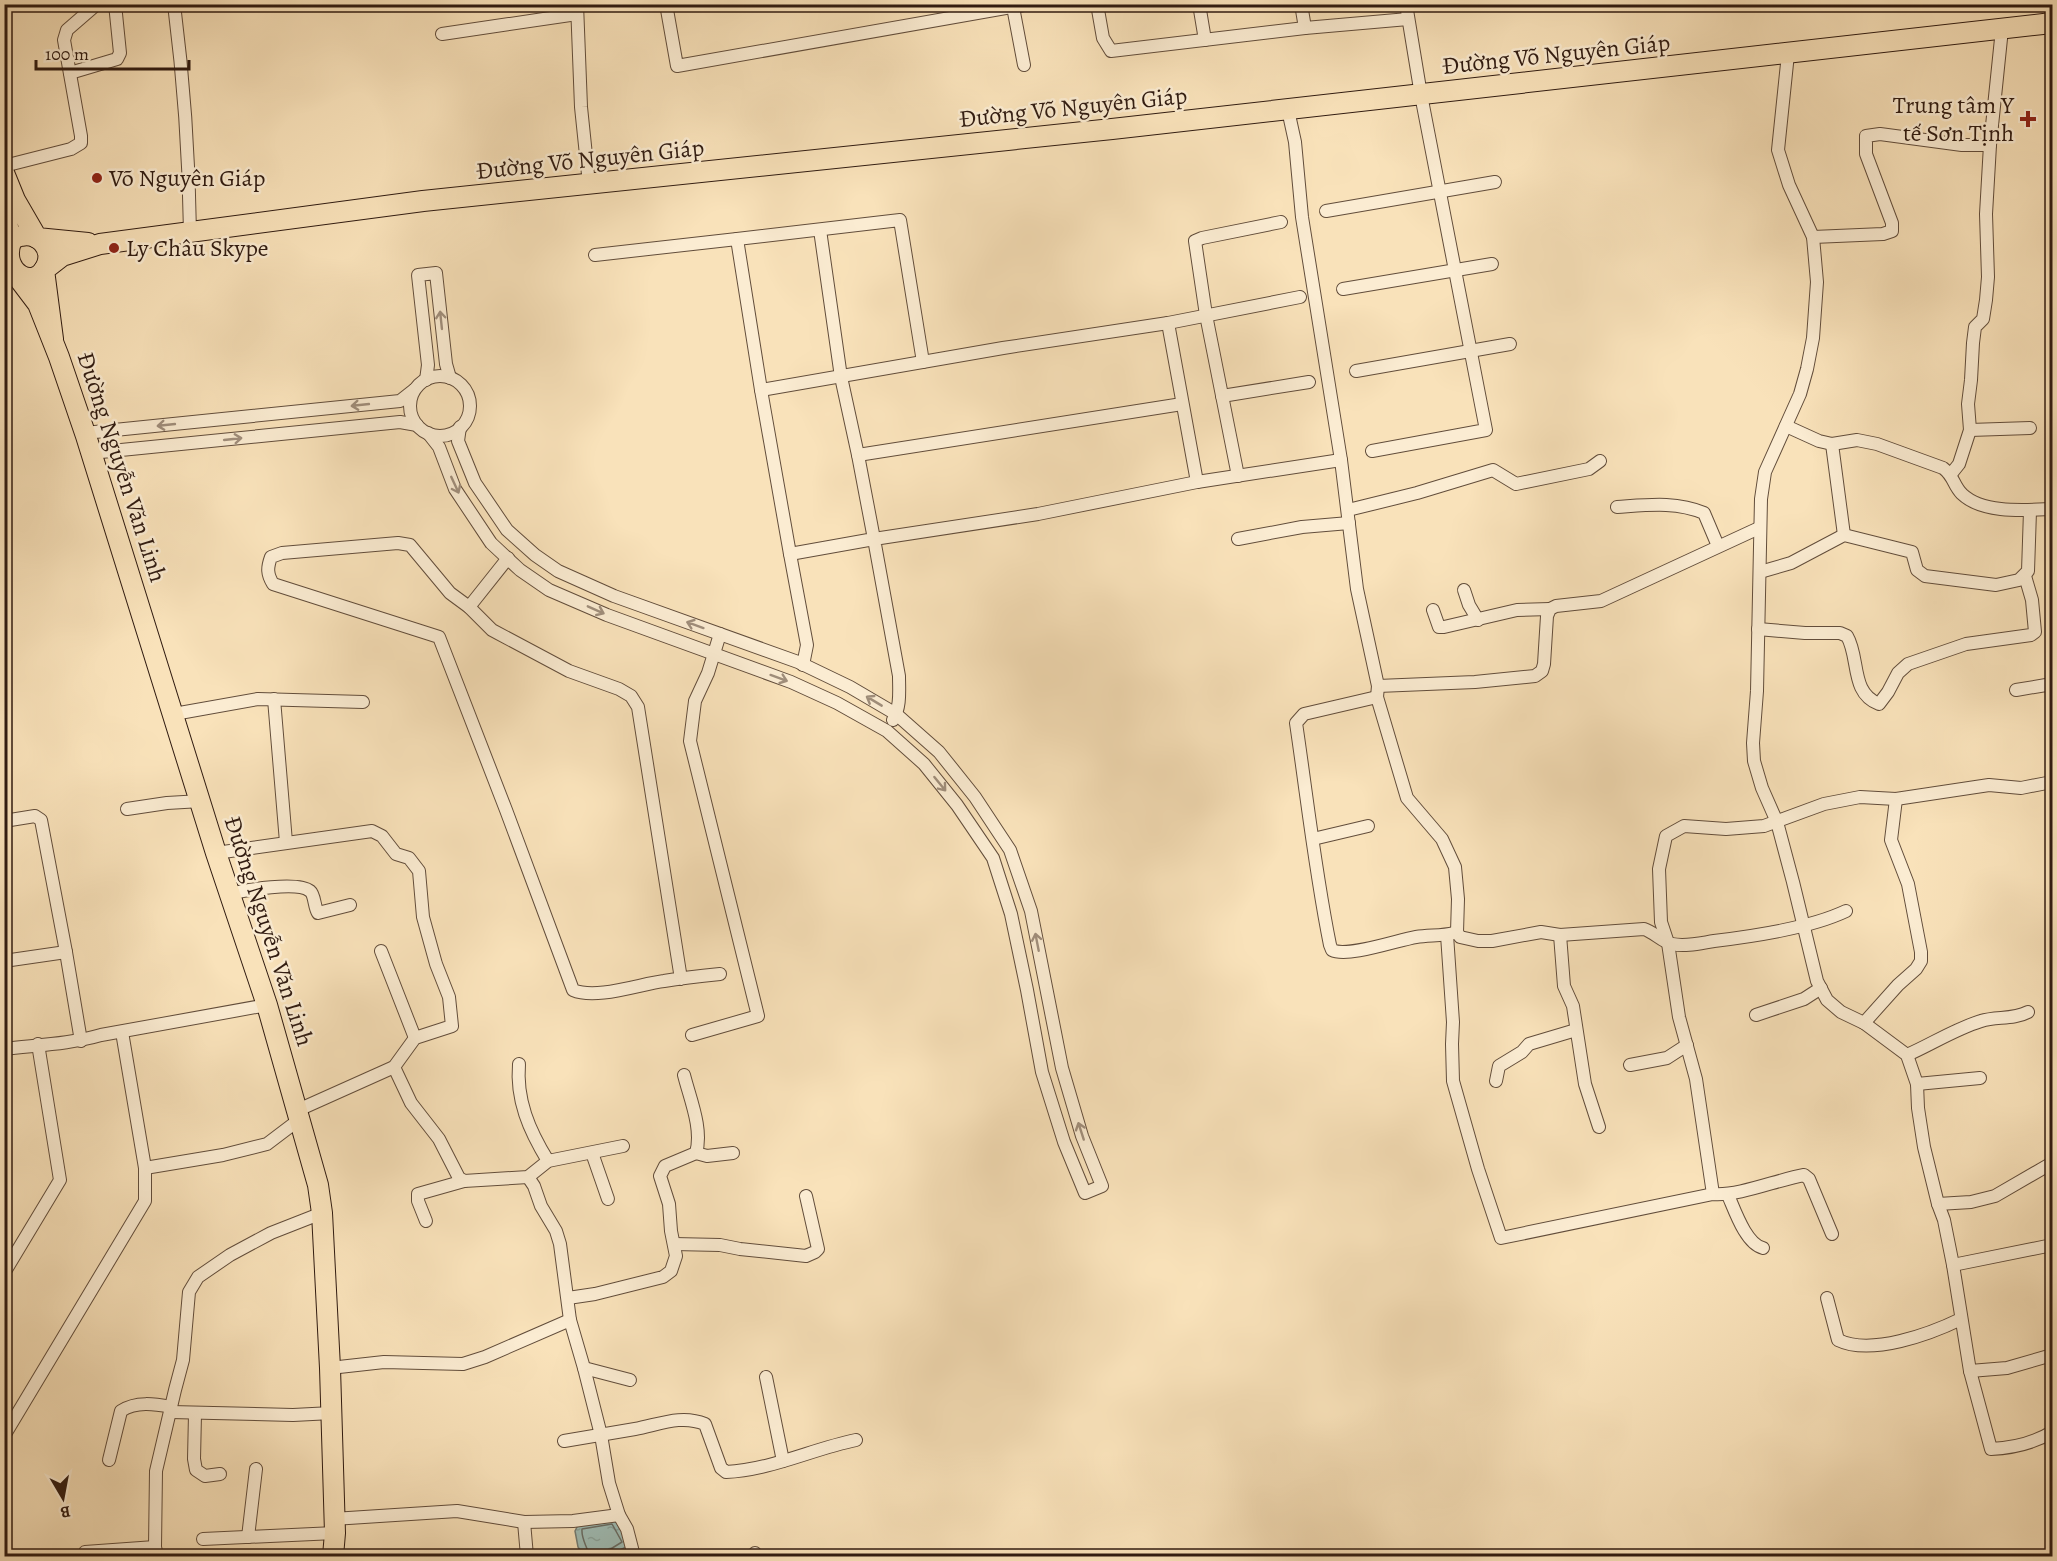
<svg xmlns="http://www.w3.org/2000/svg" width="2057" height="1561" font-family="Alegreya,serif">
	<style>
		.water { fill: url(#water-ripples); stroke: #737c74; stroke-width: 1.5 }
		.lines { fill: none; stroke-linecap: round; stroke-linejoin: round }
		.shore { stroke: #686c64; stroke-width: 1.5 }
		.street-casing { stroke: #624d3b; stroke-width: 14 }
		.primary-casing { stroke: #301b11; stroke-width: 22 }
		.street { stroke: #fbecd2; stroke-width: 12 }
		.primary { stroke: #f9e2ba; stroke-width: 20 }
		.oneway { stroke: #a08e7b }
		.poi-dot { fill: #8f2418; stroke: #fbecd2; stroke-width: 2 }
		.labels { text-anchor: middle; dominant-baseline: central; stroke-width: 5; stroke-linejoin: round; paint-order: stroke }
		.street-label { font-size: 24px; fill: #301b11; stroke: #fbecd2 }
		.poi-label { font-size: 24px; fill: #301b11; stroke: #fbecd2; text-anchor: start }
	</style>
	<defs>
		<pattern id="water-ripples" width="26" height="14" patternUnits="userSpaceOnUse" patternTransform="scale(1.5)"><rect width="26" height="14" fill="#9fbdb6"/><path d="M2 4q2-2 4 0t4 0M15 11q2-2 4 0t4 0" fill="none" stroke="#89a29b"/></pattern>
	</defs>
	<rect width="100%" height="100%" fill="#f9e2ba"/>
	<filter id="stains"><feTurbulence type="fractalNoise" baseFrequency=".00333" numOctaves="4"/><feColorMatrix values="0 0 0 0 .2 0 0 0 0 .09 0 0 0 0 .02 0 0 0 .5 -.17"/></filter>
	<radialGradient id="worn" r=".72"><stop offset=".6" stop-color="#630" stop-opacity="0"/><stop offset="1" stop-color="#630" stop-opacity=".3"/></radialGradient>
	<polygon class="water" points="614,1517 630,1545 608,1556 584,1556 578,1547 575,1531 579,1523"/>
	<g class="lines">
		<path class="shore" d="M589 1556C588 1547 581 1540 582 1529L612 1524 622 1542 609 1550 607 1556"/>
		<g class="street-casing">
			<g id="street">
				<path d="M174 4C184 82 189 154 190 232"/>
				<polyline points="577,4 581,107 589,184"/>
				<polyline points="666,4 677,66 1029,4"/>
				<polyline points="1097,4 1103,38 1111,51 1305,28 1408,19"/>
				<polyline points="1199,4 1205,40"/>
				<polyline points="1301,4 1305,28"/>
				<polyline points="1013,7 1024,65"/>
				<polyline points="442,34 577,14"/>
				<path d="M1788 54 1778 150 1789 185 1813 237 1817 282 1813 338 1807 369 1800 394 1765 472 1761 499 1757 691 1753 743 1754 761 1762 788 1777 822 1793 882 1817 981 1827 1000 1841 1012 1864 1023 1907 1055 1917 1084 1918 1108 1924 1147 1938 1204 1944 1220 1953 1265 1970 1371 1991 1449C2013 1448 2034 1443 2052 1432"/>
				<polyline points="70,73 117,59 120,53 115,4"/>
				<path d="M1288 110 1295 142 1302 217 1341 460 1357 589 1378 686 1377 697 1407 798 1442 839 1455 867 1458 899 1457 932 1460 937 1478 941H1492L1541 932 1560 935 1644 929C1654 932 1662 942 1672 944 1686 947 1701 943 1714 941 1754 936 1810 928 1846 911"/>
				<polyline points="4,166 71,149 81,143 81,136 64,40 67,30 97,4"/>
				<polyline points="1326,211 1495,182"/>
				<polyline points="1813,237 1883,234 1892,231 1892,223 1866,154 1866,136 1880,134 1962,145 1990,145"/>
				<polyline points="737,239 900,220 923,362"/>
				<polyline points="595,255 737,239 761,390 790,554 874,539 858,455 841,377 820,230"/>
				<polyline points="1343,289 1492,264"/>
				<polyline points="1168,323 1197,482"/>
				<polyline points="1356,371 1510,344"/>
				<circle cx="440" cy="406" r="30"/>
				<polyline points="426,380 428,365 418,275 436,273 446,364 450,378"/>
				<polyline points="761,390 1003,348 1168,323 1300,297"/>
				<polyline points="1222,396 1309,382"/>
				<path d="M1786 426 1819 441 1832 444 1857 440 1877 444 1943 468C1954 476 1953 485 1962 494 1983 514 2026 510 2052 509"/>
				<polyline points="1970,430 2030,428"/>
				<polyline points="85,433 400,401 414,390"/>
				<polyline points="428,433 439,447 455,489 491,543 520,570 549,590 607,615 791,682 837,703 887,731 924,764 957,805 993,858 1011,914 1027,990 1042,1072 1064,1142 1085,1193 1102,1186 1082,1136 1062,1068 1031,911 1010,850 975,797 939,752 896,714 850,687 798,662 614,596 558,571 535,555 507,530 475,483 458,441 460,427"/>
				<polyline points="1832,444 1844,535"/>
				<polyline points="1372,451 1486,430 1421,95 1406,4"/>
				<polyline points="91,453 400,422 417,425"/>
				<polyline points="858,455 1182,404"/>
				<polyline points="1951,474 1959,464 1970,430 1968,404 1971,380 1973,343 1975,327 1983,319 1986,300 1988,277 1986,214 1990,145 2002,29"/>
				<polyline points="1238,476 1206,315 1195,241 1202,238 1281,222"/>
				<path d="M1617 507C1647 505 1676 501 1704 513L1718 546"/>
				<polyline points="1348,510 1417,493 1493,470 1516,484 1589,469 1600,461"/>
				<polyline points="1238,539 1302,527 1349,523"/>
				<polyline points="790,554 807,645 803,665"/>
				<polyline points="1760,572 1791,563 1844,535 1912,552 1917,570 1925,576 1996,585 2019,580 2028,571 2030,511"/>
				<polyline points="1464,590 1469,605 1478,620"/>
				<polyline points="469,607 508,558"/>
				<polyline points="1433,610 1439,627 1444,627 1517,610 1550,609"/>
				<path d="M1758 629 1805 633H1840L1847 636C1860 658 1850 693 1879 704L1888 692 1898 673 1908 664 1966 644 2031 635 2035 632 2032 600 2025 576"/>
				<polyline points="1378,686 1475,682 1535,676 1542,671 1544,664 1547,616 1550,609 1556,606 1601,601 1759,528"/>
				<polyline points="2016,690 2052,684"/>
				<path d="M1377 697 1304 714 1296 723C1307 797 1315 871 1330 945L1332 950C1347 958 1398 940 1416 937 1429 935 1442 936 1454 933"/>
				<polyline points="274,699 286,842"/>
				<polyline points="174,714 258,699 363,702"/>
				<path d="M893 720C901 706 899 691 899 676L874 539 1038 514 1197 482 1341 460"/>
				<polyline points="127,809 167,803 201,801"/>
				<polyline points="4,821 35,816 41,820 66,952 81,1041"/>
				<polyline points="1313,839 1368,826"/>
				<polyline points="216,853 372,831 382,836 396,854 409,858 419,871 423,917 436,964 449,997 452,1026 415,1038 394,1067 298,1110"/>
				<path d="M230 894C245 890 298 881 310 891 315 895 314 907 318 913L350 905"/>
				<path d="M1447 935 1453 1022 1452 1044 1453 1081 1478 1169 1501 1238 1713 1194C1740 1196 1776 1180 1804 1175L1809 1179 1832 1234"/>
				<polyline points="1560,935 1564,986 1573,1006 1585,1084 1599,1127"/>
				<polyline points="381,951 415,1038"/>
				<polyline points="4,961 66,952"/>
				<path d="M681 979 638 707 631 696 619 689 569 671 492 630 469 607 450 593 410 545 398 543 282 553 271 557C267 568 267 574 273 584L439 637 506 810 573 990C596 1000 640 984 664 981 683 978 701 976 720 974"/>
				<polyline points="1756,1015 1804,999 1821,988"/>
				<polyline points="1864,1023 1898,985 1916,969 1921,961 1921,952 1908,884 1891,840 1896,799"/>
				<polyline points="122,1032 145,1168 223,1155 267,1144 300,1119"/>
				<polyline points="692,1035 758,1016 690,741 695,701 708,673 720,634"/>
				<path d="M4 1049C37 1045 70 1044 101 1035L267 1005"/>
				<path d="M1907 1055C1932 1044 1955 1029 1981 1021 1996 1016 2013 1020 2028 1012"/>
				<path d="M519 1064C516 1100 529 1130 548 1161"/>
				<polyline points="1630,1065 1667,1058 1687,1045"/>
				<polyline points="394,1067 411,1103 439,1139 459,1178 464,1181 528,1177 548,1161 623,1146"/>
				<polyline points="1496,1081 1499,1066 1522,1052 1529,1044 1576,1030"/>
				<polyline points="1917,1084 1980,1078"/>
				<polyline points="592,1153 608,1199"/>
				<polyline points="696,1153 707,1156 733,1153"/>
				<polyline points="528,1177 534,1186 541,1206 556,1231 560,1244 570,1320 584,1368 601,1435 609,1483 619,1515 627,1529 634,1556"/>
				<polyline points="1713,1194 1696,1079 1679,1017 1668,943 1661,922 1659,869 1666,836 1684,826 1726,829 1764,826 1824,804 1860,797 1896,799 1989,785 2021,788 2052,782"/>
				<path d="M1728 1195C1735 1211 1746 1244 1763 1248"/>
				<polyline points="1938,1204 1971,1202 1995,1196 2052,1163"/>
				<polyline points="426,1221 418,1201 418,1194 464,1181"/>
				<polyline points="674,1244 720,1245 740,1249 806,1256 815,1252 818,1249 806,1196"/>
				<polyline points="1953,1265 2052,1245"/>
				<polyline points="4,1273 60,1180 38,1044"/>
				<path d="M568 1298 595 1294 663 1277 671 1271 676 1256 671 1231 669 1204 660 1176 665 1166 696 1153C703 1129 690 1099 684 1075"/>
				<path d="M1827 1298 1838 1340C1871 1356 1930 1334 1961 1319"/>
				<polyline points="330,1368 384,1362 463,1364 485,1357 570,1320"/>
				<polyline points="584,1368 630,1380"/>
				<polyline points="1970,1371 2007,1368 2052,1355"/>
				<polyline points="766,1377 783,1461"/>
				<polyline points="171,1412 293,1415 332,1413"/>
				<polyline points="195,1414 194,1459 196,1470 205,1476 220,1474"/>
				<polyline points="4,1436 145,1201 145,1168"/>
				<path d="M564 1441C588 1437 611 1433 635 1429 658 1425 681 1414 705 1424L721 1468 726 1472C771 1470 812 1449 856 1440"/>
				<path d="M109 1460 121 1411C136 1401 155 1404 171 1407"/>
				<polyline points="333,1519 457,1511 524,1522 573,1521 619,1515"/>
				<polyline points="524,1522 527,1556"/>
				<polyline points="248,1537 256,1469"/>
				<polyline points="203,1539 335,1533"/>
				<polyline points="85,1552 155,1547"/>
				<polyline points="755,1553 755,1556"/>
				<polyline points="157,1556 155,1547 156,1471 175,1390 183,1360 189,1292 198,1277 230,1255 271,1233 322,1213"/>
			</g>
		</g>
		<g class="primary-casing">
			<g id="primary">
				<polyline points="4,173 15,200 37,238 88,243"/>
				<polyline points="4,207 11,242"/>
				<path d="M4 244C10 242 15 237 21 236 38 232 53 248 47 264 36 293 0 273 11 242"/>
				<polyline points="4,270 16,275 38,304 59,357 86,436 216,853 267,1005 318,1185 322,1213 330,1368 335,1533 333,1556"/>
				<polyline points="53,339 44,270 62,256 100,244 423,201 1112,129 2052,23"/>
			</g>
		</g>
		<use href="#street" class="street"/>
		<use href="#primary" class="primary"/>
	</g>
	<defs><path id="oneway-shaft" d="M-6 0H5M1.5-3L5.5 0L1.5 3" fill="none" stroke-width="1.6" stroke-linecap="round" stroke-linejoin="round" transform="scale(1.5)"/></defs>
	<g class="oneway">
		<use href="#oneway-shaft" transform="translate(441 320) rotate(-96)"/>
		<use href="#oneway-shaft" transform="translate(360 405) rotate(174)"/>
		<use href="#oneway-shaft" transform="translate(166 425) rotate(174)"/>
		<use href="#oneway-shaft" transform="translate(233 439) rotate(-6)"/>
		<use href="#oneway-shaft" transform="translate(455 485) rotate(65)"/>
		<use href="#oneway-shaft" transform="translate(596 610) rotate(24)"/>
		<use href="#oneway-shaft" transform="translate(695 625) rotate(-160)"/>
		<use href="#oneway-shaft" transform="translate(779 678) rotate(20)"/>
		<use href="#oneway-shaft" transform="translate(874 701) rotate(-149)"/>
		<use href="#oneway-shaft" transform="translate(940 784) rotate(51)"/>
		<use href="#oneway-shaft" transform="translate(1037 942) rotate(-101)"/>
		<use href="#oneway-shaft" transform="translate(1081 1131) rotate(-108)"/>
	</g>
	<g class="poi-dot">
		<path d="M2025 110h6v6h6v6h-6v6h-6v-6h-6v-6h6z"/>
		<circle cx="97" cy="178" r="6"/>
		<circle cx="114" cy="248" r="6"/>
	</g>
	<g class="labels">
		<g class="street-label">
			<text transform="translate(1556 54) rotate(-6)">Đường Võ Nguyên Giáp</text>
			<text transform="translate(1073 107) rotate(-6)">Đường Võ Nguyên Giáp</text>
			<text transform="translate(590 159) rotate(-6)">Đường Võ Nguyên Giáp</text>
			<text transform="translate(122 467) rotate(72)">Đường Nguyễn Văn Linh</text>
			<text transform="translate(269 931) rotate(72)">Đường Nguyễn Văn Linh</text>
		</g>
		<g class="poi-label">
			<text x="2014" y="105" text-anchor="end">Trung tâm Y<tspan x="2014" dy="28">tế Sơn Tịnh</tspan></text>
			<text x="109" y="178">Võ Nguyên Giáp</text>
			<text x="126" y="248">Ly Châu Skype</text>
		</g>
	</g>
	<rect width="2057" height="1561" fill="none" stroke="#f9e2ba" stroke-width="24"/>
	<rect x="6" y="6" width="2045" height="1549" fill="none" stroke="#301b11" stroke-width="3"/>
	<rect x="12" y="12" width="2033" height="1537" fill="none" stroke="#301b11" stroke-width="1.5"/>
	<g transform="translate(63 1498) rotate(170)" stroke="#fbecd2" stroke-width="4.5" paint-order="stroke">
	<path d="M0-4.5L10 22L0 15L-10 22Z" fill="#301b11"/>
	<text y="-9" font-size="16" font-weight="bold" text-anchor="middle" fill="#301b11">B</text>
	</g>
	<path d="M36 60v9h153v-9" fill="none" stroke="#301b11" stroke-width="3"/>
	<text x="45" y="60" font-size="18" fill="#301b11" stroke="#fbecd2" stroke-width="4.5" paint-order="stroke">100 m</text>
	<rect width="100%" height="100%" filter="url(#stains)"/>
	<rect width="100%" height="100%" fill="url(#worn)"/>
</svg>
